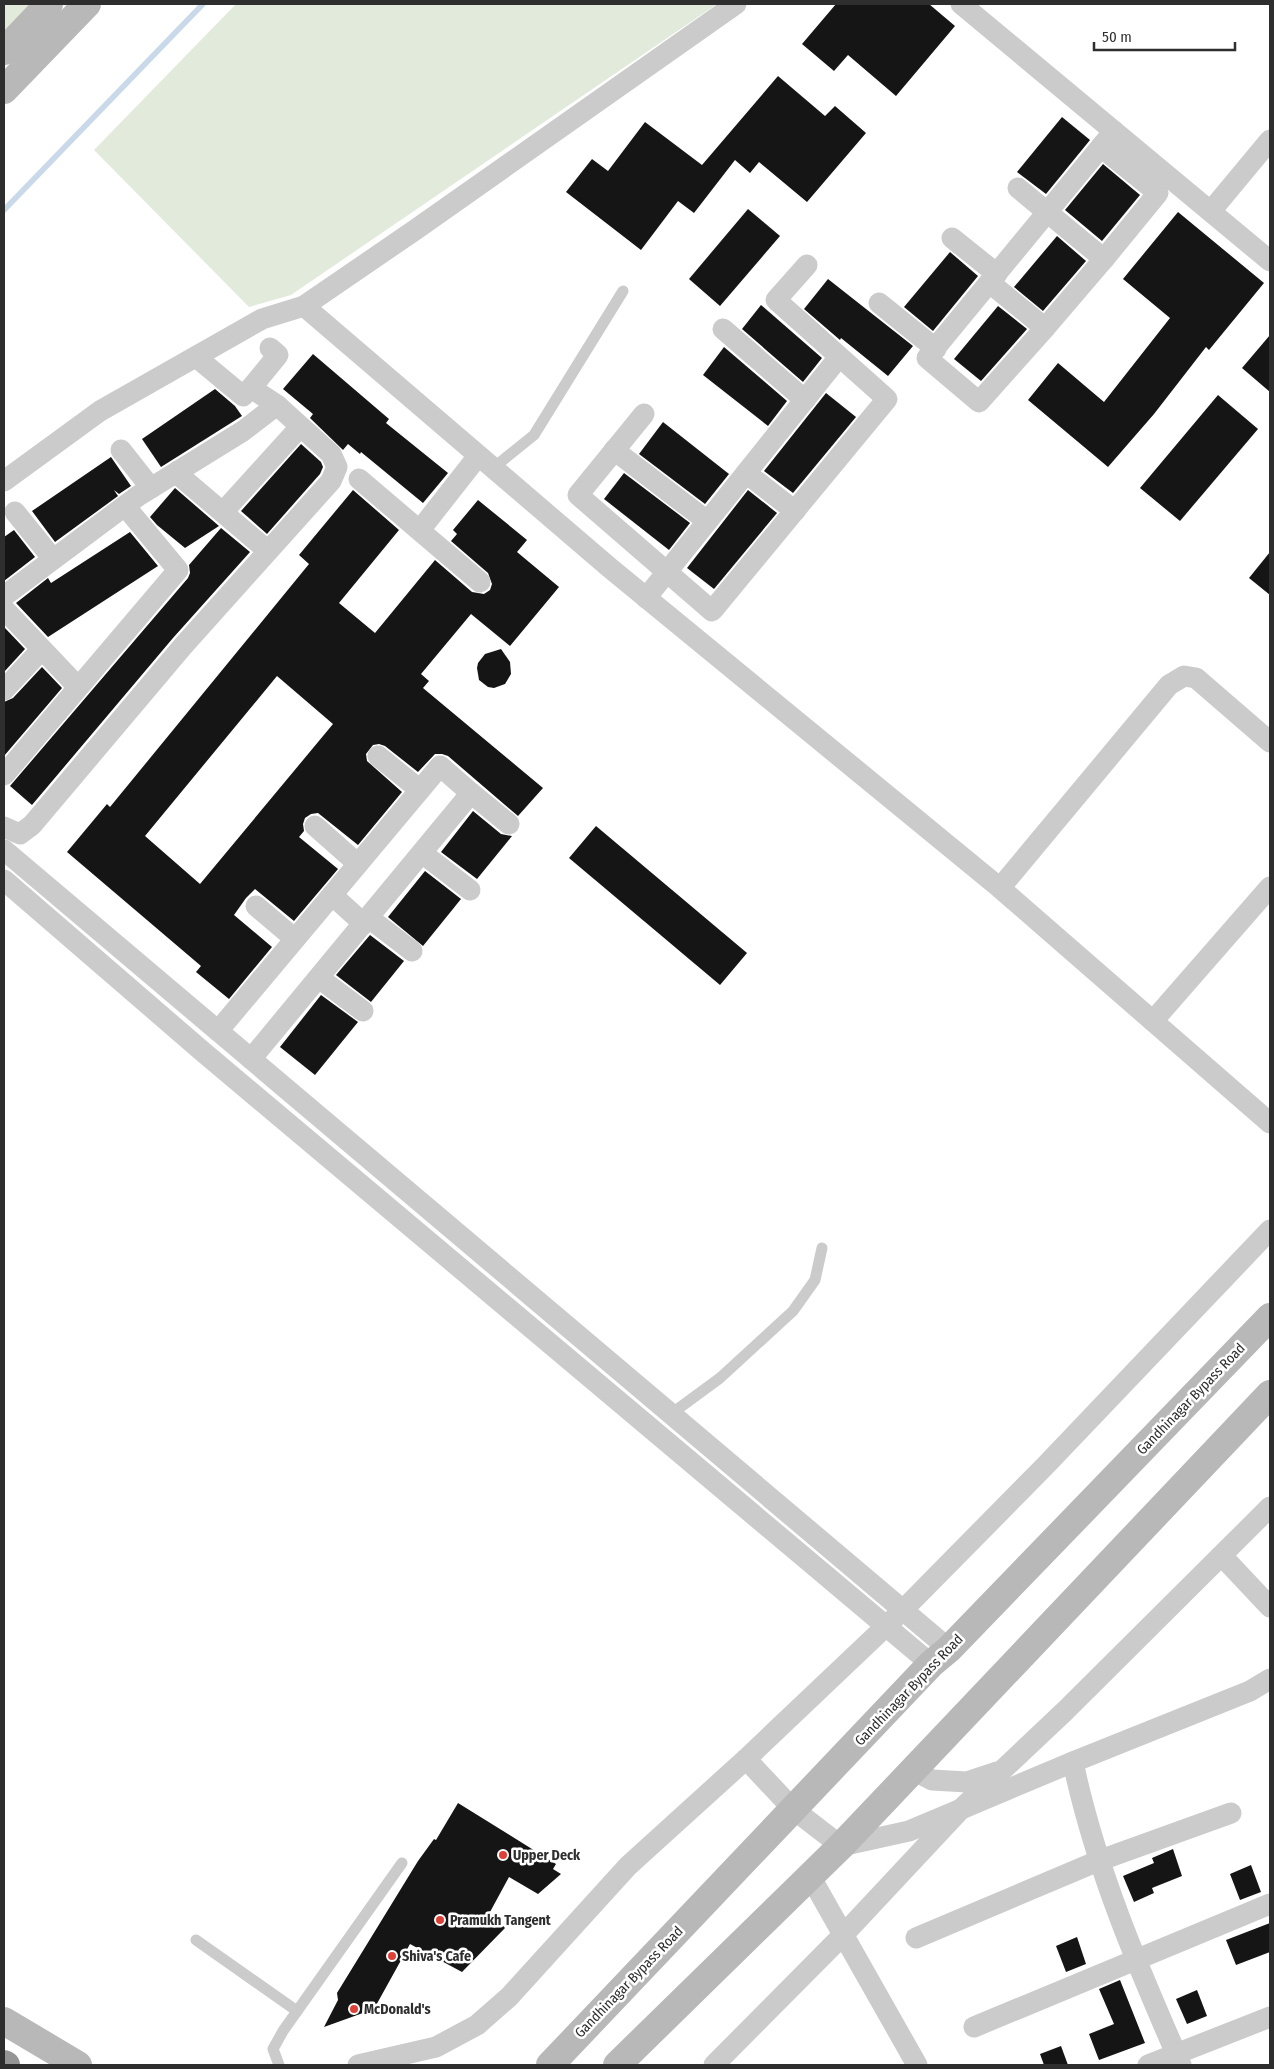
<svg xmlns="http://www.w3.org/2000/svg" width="1274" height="2069" font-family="'Fira Sans Condensed',sans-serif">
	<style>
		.green { fill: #e2eadc }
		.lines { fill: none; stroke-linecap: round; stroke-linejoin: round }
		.stream { stroke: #c9d9ea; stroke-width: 5.5 }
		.building { fill: #151515; fill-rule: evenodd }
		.lane { stroke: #cbcbcb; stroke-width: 11 }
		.street { stroke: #cbcbcb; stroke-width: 21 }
		.secondary { stroke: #b8b8b8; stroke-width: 28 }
		.highway { stroke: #959595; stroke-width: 28 }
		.poi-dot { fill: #dd4037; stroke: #fff; stroke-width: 2 }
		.labels { text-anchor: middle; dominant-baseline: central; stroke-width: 5; stroke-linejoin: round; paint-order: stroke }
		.street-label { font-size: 14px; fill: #2e2e2e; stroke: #fff }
		.poi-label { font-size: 14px; font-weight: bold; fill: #2e2e2e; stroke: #fff; text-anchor: start }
	</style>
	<rect width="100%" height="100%" fill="#fff"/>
	<g class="green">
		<polygon points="4,4 32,4 4,33"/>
		<polygon points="236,4 717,4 291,295 249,307 94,150"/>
	</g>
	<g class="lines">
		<polyline class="stream" points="4,210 203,4"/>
	</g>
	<g class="building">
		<polygon points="836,4 929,4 955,26 896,96 848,55 834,71 802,44"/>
		<polygon points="778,76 825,116 835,106 866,133 807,202 759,162 750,173 735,160 694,213 678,201 641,250 566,192 592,159 608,171 645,122 702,165"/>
		<polygon points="1062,117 1090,140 1046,194 1017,172"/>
		<polygon points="1103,164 1140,195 1102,241 1065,210"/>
		<polygon points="748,209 780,236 720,306 689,279"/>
		<polygon points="1178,212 1264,283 1209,350 1206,347 1154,414 1108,467 1028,400 1058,363 1104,402 1170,318 1123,279"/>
		<polygon points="1057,236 1086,261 1043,311 1014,287"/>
		<polygon points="950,252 978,276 933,331 904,307"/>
		<polygon points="828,279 913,346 888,376 841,338 840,340 804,309"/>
		<polygon points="761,305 822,358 803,382 742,329"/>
		<polygon points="998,306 1027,329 981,381 954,359"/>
		<polygon points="1270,335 1270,392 1242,368"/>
		<polygon points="724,347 787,401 768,426 703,375"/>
		<polygon points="313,354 389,419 386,423 448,473 423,503 361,452 360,454 348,444 343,450 310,418 313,414 283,389"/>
		<polygon points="215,389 235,406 242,416 161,467 142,439"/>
		<polygon points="826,393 856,417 793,493 764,471"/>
		<polygon points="1218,395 1258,429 1180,521 1140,488"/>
		<polygon points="663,422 729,474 705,504 639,454"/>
		<polygon points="301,444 321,462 323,467 320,474 267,534 241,511"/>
		<polygon points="111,457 131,486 119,494 114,490 118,496 55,542 32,511"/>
		<polygon points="624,473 690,523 669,550 604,499"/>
		<polygon points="175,488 219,526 185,548 157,525 150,517"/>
		<path d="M353 490 399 530 339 603 375 633 435 560 472 592 484 594 490 590 492 584 488 573 451 541 457 534 453 530 478 500 527 540 517 552 559 587 510 646 471 614 421 674 429 681 423 688 543 788 518 816 448 756 442 754H435L418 772 385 746 379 744 373 745 366 754 367 761 402 792 358 845 318 813 311 814 305 818 303 824 304 831 299 837 338 869 294 921 255 889 246 898 234 915 272 947 229 999 196 972 201 966 67 852 107 804 110 807 309 564 299 555ZM277 676 333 724 200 884 145 836Z"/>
		<polygon points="748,490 777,513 714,589 687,568"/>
		<polygon points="221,528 250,552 173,638 32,805 10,786 188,578 190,573 189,565"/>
		<polygon points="14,530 35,557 4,581 4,537"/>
		<polygon points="130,532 158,566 48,637 16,603 48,578 51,583"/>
		<polygon points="1270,552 1270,595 1249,578"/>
		<polygon points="4,627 25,649 4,672"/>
		<polygon points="501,649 510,662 511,674 505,684 494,688 488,687 479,680 477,668 478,663 485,654"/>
		<polygon points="42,667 62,688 4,756 4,702 13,698"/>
		<polygon points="473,811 501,834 512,836 477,879 441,852"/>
		<polygon points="596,826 747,953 720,985 569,858"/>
		<polygon points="425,871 461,899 423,946 388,917"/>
		<polygon points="370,935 404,961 371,1002 336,975"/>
		<polygon points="321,995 358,1022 315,1075 280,1047"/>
		<polygon points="458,1803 556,1864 553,1869 561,1874 538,1894 509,1877 490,1912 505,1928 462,1972 410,1944 374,2009 324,2027 338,2000 337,1993 418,1861 434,1839 436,1840"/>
		<polygon points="1173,1849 1182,1876 1152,1888 1154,1893 1134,1902 1123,1876 1154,1863 1152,1858"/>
		<polygon points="1251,1865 1261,1892 1240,1900 1230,1874"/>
		<polygon points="1270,1923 1270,1952 1236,1965 1226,1940"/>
		<polygon points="1077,1937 1086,1964 1066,1972 1056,1946"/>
		<polygon points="1120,1980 1145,2043 1099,2060 1089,2034 1114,2024 1099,1989"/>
		<polygon points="1197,1990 1207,2016 1187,2024 1176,1999"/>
		<polygon points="1061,2046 1068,2065 1044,2065 1040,2054"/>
	</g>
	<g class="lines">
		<g class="lane">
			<polyline points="492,469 534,435 623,291"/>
			<polyline points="671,1414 720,1378 793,1311 815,1280 822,1248"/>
			<polyline points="196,1940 297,2011"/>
			<polyline points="279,2065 273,2049 283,2031 402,1863"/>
		</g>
		<g class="street">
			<polyline points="961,4 1270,261"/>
			<polyline points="1101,147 1158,193 1104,259"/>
			<polyline points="1018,188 1104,259 1045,328"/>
			<polyline points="1211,211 1270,140"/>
			<polyline points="952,238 997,274"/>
			<polyline points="990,283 1045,328 979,402 927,358 1114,131"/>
			<polyline points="879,303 936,349"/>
			<polyline points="304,306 610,568 1000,888 1270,1123"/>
			<polyline points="723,329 805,400"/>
			<polyline points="196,357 243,396 251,388 277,405"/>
			<polyline points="251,388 278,355 270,348"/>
			<polyline points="644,414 578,495 712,611 887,399 776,300 807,265"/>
			<polyline points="121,450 151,488"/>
			<polyline points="614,450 707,521"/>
			<polyline points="178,471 181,477 268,551"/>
			<polyline points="746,473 795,511"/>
			<polyline points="359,479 480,582"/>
			<polyline points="4,481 100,411 262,319 304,306 415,230 736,4"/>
			<polyline points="15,512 53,559"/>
			<polyline points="223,512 300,427"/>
			<polyline points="420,530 478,456"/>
			<polyline points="4,596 138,496 243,431 277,405 331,454 337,467 331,481 183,646 32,825 20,834 4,827"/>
			<polyline points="646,598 839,357"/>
			<polyline points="4,609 78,687"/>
			<polyline points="4,690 41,650"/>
			<polyline points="378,756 420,790"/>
			<polyline points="4,775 178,570 125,506"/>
			<polyline points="471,793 509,824"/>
			<polyline points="315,826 358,864"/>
			<polyline points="4,850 949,1649"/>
			<polyline points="422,853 470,890"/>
			<polyline points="4,880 202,1051 931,1664"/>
			<polyline points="1000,888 1169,685 1184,676 1196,678 1270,742"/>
			<polyline points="332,895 364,924"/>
			<polyline points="256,906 295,939"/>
			<polyline points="369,918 412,951"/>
			<polyline points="319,978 363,1011"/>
			<polyline points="1153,1021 1270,887"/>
			<polyline points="218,1031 440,766 471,793 251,1059"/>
			<polyline points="1222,1556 1270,1607"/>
			<polyline points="746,1759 793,1809 841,1846 909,1831 1073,1762 1250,1691 1270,1679"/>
			<path d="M1073 1762C1095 1867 1138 1967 1181 2065"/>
			<polyline points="913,1770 932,1780 967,1782 997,1772"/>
			<polyline points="810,1876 917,2065"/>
			<polyline points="916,1938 1098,1861 1231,1813"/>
			<polyline points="974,2027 1270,1904"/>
			<polyline points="358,2065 436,2047 477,2025 509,1997 628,1866 746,1759 903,1610 1046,1465 1270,1230"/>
			<polyline points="714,2065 844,1934 960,1810 1065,1711 1270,1507"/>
			<polyline points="1148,2065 1270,2017"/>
		</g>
		<g class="secondary">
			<polyline points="4,51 49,4"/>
			<polyline points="4,90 87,4"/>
			<polyline points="4,2021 78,2065"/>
			<polyline points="550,2065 931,1664 949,1649 1270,1317"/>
			<polyline points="617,2065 841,1846 1270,1394"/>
		</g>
		<polyline class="highway" points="4,2064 6,2065"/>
	</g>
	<g class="poi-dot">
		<circle cx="503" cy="1855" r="5"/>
		<circle cx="440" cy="1920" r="5"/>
		<circle cx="392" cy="1956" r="5"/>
		<circle cx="354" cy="2009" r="5"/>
	</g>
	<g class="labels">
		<g class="street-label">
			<text transform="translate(1191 1399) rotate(-46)">Gandhinagar Bypass Road</text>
			<text transform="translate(909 1690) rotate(-46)">Gandhinagar Bypass Road</text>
			<text transform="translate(629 1982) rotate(-46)">Gandhinagar Bypass Road</text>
		</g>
		<g class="poi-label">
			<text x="513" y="1855">Upper Deck</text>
			<text x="450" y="1920">Pramukh Tangent</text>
			<text x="402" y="1956">Shiva's Cafe</text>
			<text x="364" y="2009">McDonald's</text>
		</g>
	</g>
	<rect width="1274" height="2069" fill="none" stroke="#2e2e2e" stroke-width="10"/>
	<path d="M1094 42v8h141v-8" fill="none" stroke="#2e2e2e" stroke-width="2.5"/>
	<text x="1102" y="42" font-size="15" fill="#2e2e2e" stroke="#ffffff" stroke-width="4" paint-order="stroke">50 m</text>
</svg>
